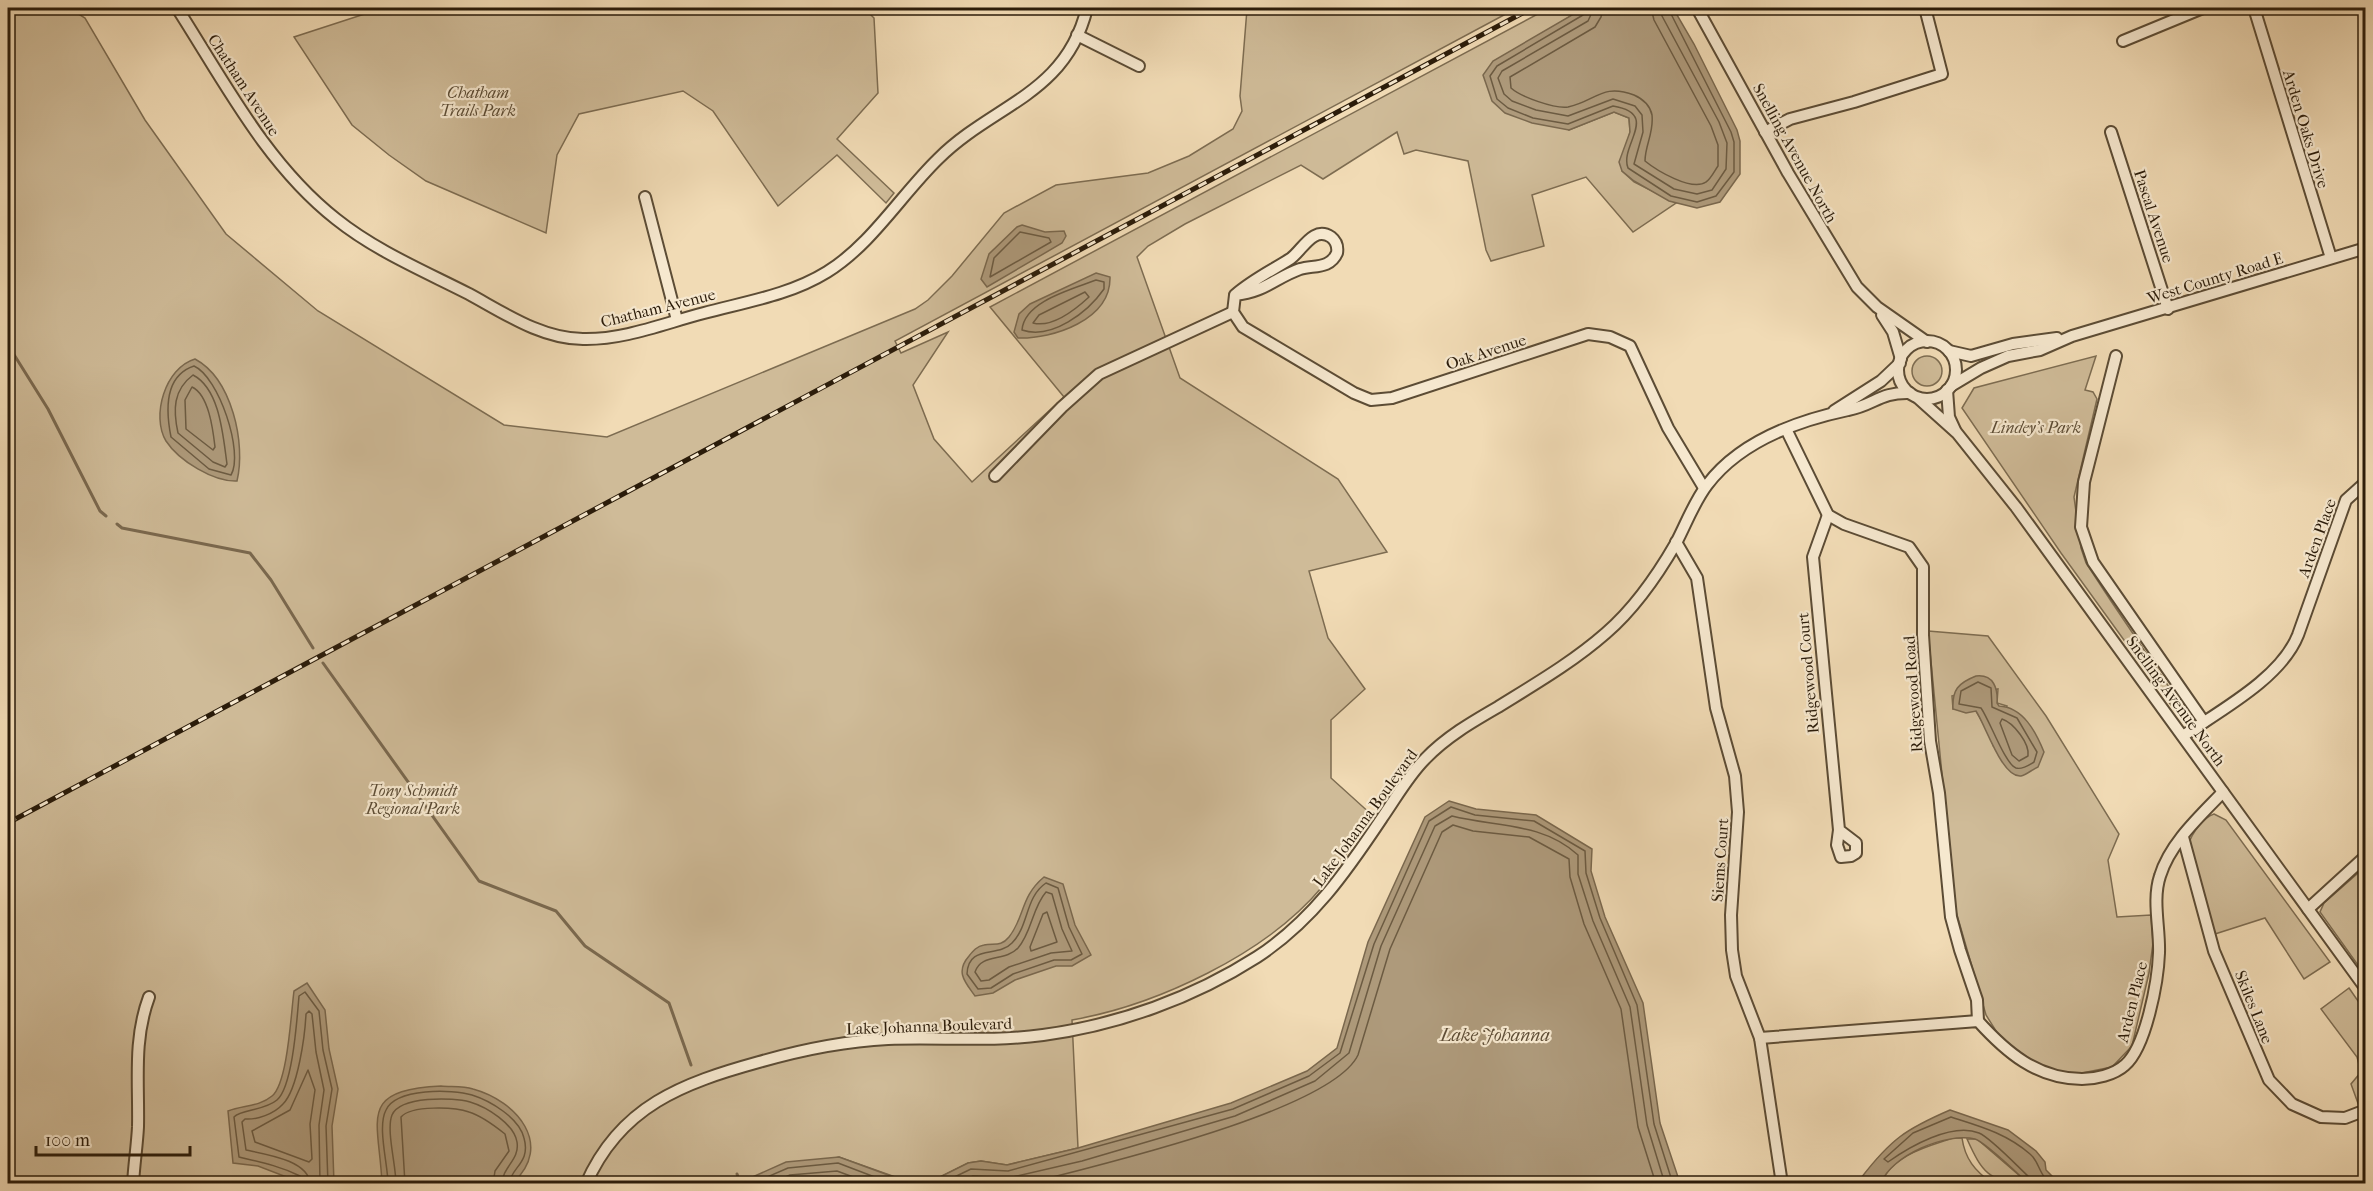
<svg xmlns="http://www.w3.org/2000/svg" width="2373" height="1191" font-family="'IM FELL French Canon',serif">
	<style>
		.green { fill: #cfbb98; stroke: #7d6c51; stroke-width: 1.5; fill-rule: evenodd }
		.water { fill: #ae9a7b; stroke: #7a684e; stroke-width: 1.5 }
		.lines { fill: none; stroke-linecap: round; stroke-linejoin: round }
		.shore { stroke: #6c5b42; stroke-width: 1.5 }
		.stream { stroke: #7a684e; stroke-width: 3 }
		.minor-casing { stroke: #5c4c35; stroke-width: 14 }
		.minor { stroke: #f6e8cf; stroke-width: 10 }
		.rail-casing { stroke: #2b1c0a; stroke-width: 5 }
		.rail { stroke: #f6e8cf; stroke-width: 3; stroke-dasharray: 9; stroke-linecap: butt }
		.labels { text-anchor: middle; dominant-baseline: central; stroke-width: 4.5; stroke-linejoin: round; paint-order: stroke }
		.street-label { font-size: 16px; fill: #2b1c0a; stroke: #f6e8cf }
		.park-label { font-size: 16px; font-style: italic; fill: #5c4c35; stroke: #f6e8cf }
		.water-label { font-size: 18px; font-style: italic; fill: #5f4e37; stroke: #f6e8cf }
	</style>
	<rect width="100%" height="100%" fill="#f1dbb5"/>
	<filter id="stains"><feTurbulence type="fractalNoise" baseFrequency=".00333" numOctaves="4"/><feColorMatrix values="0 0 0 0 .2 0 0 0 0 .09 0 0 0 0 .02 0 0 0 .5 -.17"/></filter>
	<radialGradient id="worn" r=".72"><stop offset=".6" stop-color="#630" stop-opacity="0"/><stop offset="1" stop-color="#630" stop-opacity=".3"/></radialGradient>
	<g class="green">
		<path d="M8 8H69L85 18 145 120 226 234 318 311 504 425 607 437 915 309 928 300 952 276 1004 213 1056 185 1148 173 1189 156 1233 129 1242 111 1240 96 1247 9 1244 8H1517L895 341 901 353 948 332 913 385 934 439 972 482 1064 397 990 307 1549 8H1584L1540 35 1569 130 1614 112 1629 118 1630 132 1622 171 1634 182 1676 203 1633 232 1586 177 1532 195 1544 246 1491 261 1486 250 1468 161 1416 150 1404 154 1397 132 1323 179 1301 165 1185 224 1148 246 1137 257 1180 378 1338 479 1387 552 1309 571 1328 638 1365 689 1331 720V778L1372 815C1356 839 1341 865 1322 887 1266 954 1157 1005 1072 1020L1078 1148 1007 1165 981 1161 968 1163 936 1179 915 1184 839 1157 738 1184 8 1183Z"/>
		<polygon points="383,8 864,8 874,18 878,93 837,139 894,193 886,203 837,155 778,206 713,111 683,91 579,114 557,155 546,233 426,181 389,155 352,125 294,37"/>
		<polygon points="2096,356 2085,390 2093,392 2097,399 2074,497 2081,548 2086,563 2111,601 2188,715 2184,723 2061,553 1962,408 1974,388"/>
		<circle cx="1927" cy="371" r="15"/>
		<path d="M1928 631 1988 636 2046 716 2119 834 2108 860 2117 917 2151 915 2153 943 2149 973 2132 1046 2112 1067 2077 1074 2057 1072 2040 1066 2001 1039 1986 1015 1955 908ZM1998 689 1997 703 2007 706 1993 745 1989 733 1976 711 1953 709 1952 696Z"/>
		<path d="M2214 814 2226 820 2330 962 2304 979 2265 918 2215 934 2189 844C2191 834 2204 817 2214 814Z"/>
		<polygon points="2365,867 2365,975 2320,912 2324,903"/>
		<polygon points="2349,988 2365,1011 2365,1102 2359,1106 2351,1084 2361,1072 2357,1057 2321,1009"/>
		<path d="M1953 1138H1962C1965 1159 1975 1171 1992 1183L1881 1184C1892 1155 1926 1147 1953 1138Z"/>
		<path d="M1967 1139H1977L2028 1183C1989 1183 1982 1172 1967 1139Z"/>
	</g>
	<g class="water">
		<polygon points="1584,8 1673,8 1694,44 1737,130 1740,141 1740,174 1720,202 1697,208 1669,201 1634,181 1622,171 1619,162 1630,132 1629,118 1614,112 1569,130 1532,123 1505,113 1492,101 1483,75 1493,61"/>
		<polygon points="1022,225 1045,232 1064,231 1066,236 1062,243 987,287 981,279 989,254 1017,227"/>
		<path d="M1096 273 1110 277C1111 320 1053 339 1018 338L1014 332 1019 314 1030 304Z"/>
		<path d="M195 359C232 379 246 443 237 481 214 482 179 461 166 441 151 416 165 368 195 359Z"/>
		<path d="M1976 676C1994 674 1998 689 1997 703L1999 706C2023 707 2036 732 2044 752L2038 767C2033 769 2026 775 2021 776 2002 778 1986 726 1976 711L1966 713 1953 709C1952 690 1958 683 1976 676Z"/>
		<polygon points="1449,801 1476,809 1536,815 1592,849 1591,871 1605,917 1643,1003 1660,1123 1680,1183 915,1183 936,1179 968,1163 981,1161 1007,1165 1078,1148 1231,1103 1307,1071 1337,1048 1368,942 1425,817"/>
		<path d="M1044 877 1063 884 1075 925 1091 955 1072 966H1056L1015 980 993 993 975 996C965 982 955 972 969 956 973 951 977 946 984 945 994 943 1001 947 1009 937 1025 917 1020 897 1044 877Z"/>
		<path d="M307 983 325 1010 329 1049 338 1089 332 1126 334 1183H302L258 1166 233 1163 228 1111C243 1105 259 1107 272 1096 288 1083 291 1012 294 991Z"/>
		<path d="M441 1086C451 1087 463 1086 473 1089 517 1101 554 1145 513 1183H382C379 1119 357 1090 441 1086Z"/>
		<path d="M1950 1110 2008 1130 2036 1151 2045 1162 2046 1170 2053 1177 2091 1183H2028C2019 1175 1984 1141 1975 1139 1946 1132 1891 1156 1881 1183H1861V1178C1891 1139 1906 1129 1950 1110Z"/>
		<polygon points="839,1157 910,1183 739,1183 786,1162"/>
	</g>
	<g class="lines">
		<g class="shore">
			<path d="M1586 8 1583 15 1497 66 1490 76 1497 99 1508 108 1533 118 1568 124 1613 106C1661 114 1619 145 1628 168L1671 196 1697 202 1716 196 1734 172V142L1731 132 1668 8"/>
			<polyline points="1594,8 1588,21 1502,71 1498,78 1504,94 1512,101 1536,110 1568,116 1613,99 1635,106 1642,115 1643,132 1634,164 1674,189 1697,194 1712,190 1726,169 1727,143 1719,122 1662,16 1660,8"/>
			<path d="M1603 8 1601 17 1595 27 1510 77 1511 88C1521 97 1555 109 1568 107 1596 101 1602 83 1634 95 1643 99 1650 105 1652 115 1654 133 1645 145 1645 161 1656 170 1692 192 1706 182 1711 179 1715 170 1718 166V145L1711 126 1654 20 1651 8"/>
			<polygon points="1020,232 1049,238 1051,242 990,277 994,258"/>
			<path d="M1096 280 1104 282V289C1088 312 1052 340 1022 330 1024 301 1073 289 1096 280Z"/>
			<path d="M1085 292 1089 297C1076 309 1052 328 1033 323L1039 315Z"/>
			<path d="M194 366C219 377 244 453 231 475L209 469 171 437C166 412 164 376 194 366Z"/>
			<path d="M193 375C220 389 223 436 227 464L225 467 213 462 178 433C173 410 173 390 193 375Z"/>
			<path d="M192 387C209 395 213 430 215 447L213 450 186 429 185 400Z"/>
			<path d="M1978 682 1991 688 1992 707 2017 718 2037 752 2034 762C2029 765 2022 770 2016 768 2005 764 1990 721 1981 708L1959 704 1961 691Z"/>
			<path d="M2002 719C2014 723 2030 744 2028 756L2019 761 2012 755 2000 723Z"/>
			<path d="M1046 883 1058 888 1069 927 1082 954 1071 960H1054L1013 974 991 988 978 989 967 974C968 944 998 958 1012 943 1029 926 1025 897 1046 883Z"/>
			<path d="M1046 892 1052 894 1062 929 1072 951 1051 953 1009 967 989 980 981 981 975 972C981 953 1005 962 1018 948 1032 932 1032 908 1046 892Z"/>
			<polygon points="1047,912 1057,942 1031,951 1030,947 1043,914"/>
			<polygon points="308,1070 315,1090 310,1124 312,1159 309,1162 255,1142 252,1131 290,1110"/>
			<path d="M303 1184 300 1176C280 1166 260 1162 239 1157L234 1117C241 1109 264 1111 277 1100 293 1086 297 1018 299 996L305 992 319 1011 323 1050 332 1089 326 1126 328 1184"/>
			<path d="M310 1184C309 1160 264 1154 246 1150L242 1122 245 1119C257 1120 274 1114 283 1104 298 1089 305 1035 306 1014L309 1011 312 1014 316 1052 324 1090 319 1125 320 1184"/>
			<path d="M388 1184C388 1164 377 1127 386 1110 396 1088 452 1089 472 1095 491 1101 519 1118 524 1138 531 1163 511 1167 509 1184"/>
			<path d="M396 1184C396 1165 386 1130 392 1115 400 1096 453 1097 470 1102 487 1107 514 1124 517 1142 520 1160 502 1167 502 1184"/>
			<path d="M405 1184 401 1117C411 1105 455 1107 469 1112 482 1116 495 1126 505 1134L509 1151 495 1171 493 1184"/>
			<polyline points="751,1184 788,1168 838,1163 893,1184"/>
			<polyline points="770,1184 790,1175 837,1171 872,1184"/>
			<polyline points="940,1184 971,1169 1008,1171 1233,1109 1309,1076 1340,1053 1374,944 1429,821 1451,807 1475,815 1534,821 1585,851 1586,873 1600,918 1637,1005 1654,1124 1673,1184"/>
			<path d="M957 1184 973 1176 1008 1178 1082 1161 1235 1116 1315 1081 1349 1053 1381 946 1435 826 1452 816C1495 827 1542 822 1578 855V874L1593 921 1630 1007 1647 1125 1665 1184"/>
			<path d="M1026 1184C1090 1167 1331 1112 1358 1055L1390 949 1442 832 1453 825 1473 831 1529 837 1569 859 1570 877 1584 924 1621 1009 1638 1127 1656 1184"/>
			<path d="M2031 1184 2029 1177C2018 1167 1991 1138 1979 1133 1952 1122 1909 1147 1888 1162L1884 1159 1913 1133 1951 1117C1979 1126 2006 1133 2030 1154 2041 1163 2039 1181 2056 1184"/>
		</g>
		<g class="stream">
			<polyline points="8,345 48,409 100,511 106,516"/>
			<polyline points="117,524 122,528 250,553 271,580 313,648"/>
			<polyline points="323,663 479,881 556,911 585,946 669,1003 691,1065"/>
			<polyline points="737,1174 740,1182"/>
		</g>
		<g class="minor-casing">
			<g id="minor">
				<path d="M177 8C224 81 266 164 336 219 376 251 424 271 469 294 504 313 542 339 583 339 624 340 665 323 704 313 745 302 790 295 827 272 871 245 901 195 938 159 993 104 1066 95 1087 8"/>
				<polyline points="1697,8 1788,173 1857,287 1877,307 1927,342"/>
				<polyline points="2254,8 2331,258"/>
				<polyline points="1077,35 1139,66"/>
				<polyline points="2123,41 2203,8"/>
				<polyline points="1765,132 1790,119 1854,102 1942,74 1925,8"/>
				<polyline points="2111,132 2168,309"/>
				<polyline points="645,197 677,320"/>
				<path d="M1235 295C1265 292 1275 278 1300 269 1314 265 1330 269 1337 253 1338 247 1336 241 1331 237 1313 225 1302 251 1290 259 1271 271 1252 280 1235 295L1233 312 1243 327 1354 393 1371 400 1392 398 1588 334 1610 337 1630 346 1668 428 1704 488"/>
				<polyline points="1882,315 1893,332 1901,359"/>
				<circle cx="1927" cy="370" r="29"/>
				<polyline points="1949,351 1971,356 2013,344 2057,338"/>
				<polyline points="2116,356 2084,482 2081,527 2093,562 2204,722"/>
				<polyline points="1951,386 1981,368 2008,356 2040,350 2072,336 2366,248"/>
				<polyline points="1947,390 1949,417 1955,430"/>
				<polyline points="1918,398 1957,433 2016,507 2366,989"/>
				<polyline points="1834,411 1881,381 1900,363"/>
				<polyline points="1786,429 1828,515 1844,524 1909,547 1923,567 1923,635 1930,741 1939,793 1951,917 1960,950 1977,1000 1978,1021"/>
				<polyline points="995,476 1062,407 1099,374 1233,312"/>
				<polyline points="1828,515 1813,557 1839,830 1837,845 1841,857 1851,856 1856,853 1856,843 1839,830"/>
				<polyline points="1676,542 1697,578 1716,708 1735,776 1738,812 1731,915 1732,950 1736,976 1760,1038 1782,1184"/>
				<path d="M2183 736C2221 710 2281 678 2298 635L2346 500 2366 482"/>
				<polyline points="2183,837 2214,951 2269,1080 2292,1104 2321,1117 2345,1118 2366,1110"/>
				<polyline points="2308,909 2366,856"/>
				<path d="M1760 1038 1978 1021C2006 1052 2037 1079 2082 1079 2095 1079 2114 1075 2125 1065 2146 1047 2158 981 2159 953 2160 928 2152 900 2160 876 2170 843 2200 816 2223 792"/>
				<path d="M133 1184C134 1165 137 1146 138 1127 139 1082 133 1040 149 997"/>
				<path d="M586 1184C620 1106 683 1083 759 1062 801 1050 845 1041 888 1039 940 1037 992 1042 1043 1035 1118 1025 1193 998 1257 957 1312 921 1346 872 1382 818 1396 798 1408 776 1425 759 1446 737 1472 722 1498 707 1535 684 1573 662 1606 633 1635 608 1657 576 1676 543 1686 524 1694 502 1707 485 1740 441 1796 421 1848 410 1875 405 1879 392 1910 393"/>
			</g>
		</g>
		<use href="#minor" class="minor"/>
		<g class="rail-casing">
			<polyline id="rail" points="8,823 1532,8"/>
		</g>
		<use href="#rail" class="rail"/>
	</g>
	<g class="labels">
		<g class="street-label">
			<text transform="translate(244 85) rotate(57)">Chatham Avenue</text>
			<text transform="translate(2306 129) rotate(73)">Arden Oaks Drive</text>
			<text transform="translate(1795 153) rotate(61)">Snelling Avenue North</text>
			<text transform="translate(2154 216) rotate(72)">Pascal Avenue</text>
			<text transform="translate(2215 278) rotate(-17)">West County Road E</text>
			<text transform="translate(658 308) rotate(-14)">Chatham Avenue</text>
			<text transform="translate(1486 352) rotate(-18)">Oak Avenue</text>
			<text transform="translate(2317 538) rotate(-70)">Arden Place</text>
			<text transform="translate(1808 673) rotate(-95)">Ridgewood Court</text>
			<text transform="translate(1913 694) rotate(-94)">Ridgewood Road</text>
			<text transform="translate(2176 701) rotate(54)">Snelling Avenue North</text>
			<text transform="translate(1365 818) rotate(-54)">Lake Johanna Boulevard</text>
			<text transform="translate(1720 860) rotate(-86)">Siems Court</text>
			<text transform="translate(2132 1002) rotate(-76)">Arden Place</text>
			<text transform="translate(2254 1007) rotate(68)">Skiles Lane</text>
			<text transform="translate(929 1026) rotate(-2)">Lake Johanna Boulevard</text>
		</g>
		<g class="park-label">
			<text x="478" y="92">Chatham<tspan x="478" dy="18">Trails Park</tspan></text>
			<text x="2036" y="427">Lindey's Park</text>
			<text x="413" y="790">Tony Schmidt<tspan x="413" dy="18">Regional Park</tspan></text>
		</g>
		<g class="water-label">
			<text x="1495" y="1035">Lake Johanna</text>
		</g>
	</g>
	<rect width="2373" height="1191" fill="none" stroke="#f1dbb5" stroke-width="30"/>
	<rect x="9" y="9" width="2355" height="1173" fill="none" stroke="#2b1c0a" stroke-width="3"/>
	<rect x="15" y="15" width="2343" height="1161" fill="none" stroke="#2b1c0a" stroke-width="1.5"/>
	<path d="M36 1146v9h154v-9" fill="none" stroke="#2b1c0a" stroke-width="3"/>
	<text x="45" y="1146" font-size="18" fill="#2b1c0a" stroke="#f6e8cf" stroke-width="4.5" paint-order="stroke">100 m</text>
	<rect width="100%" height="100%" filter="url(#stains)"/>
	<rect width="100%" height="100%" fill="url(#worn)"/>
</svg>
